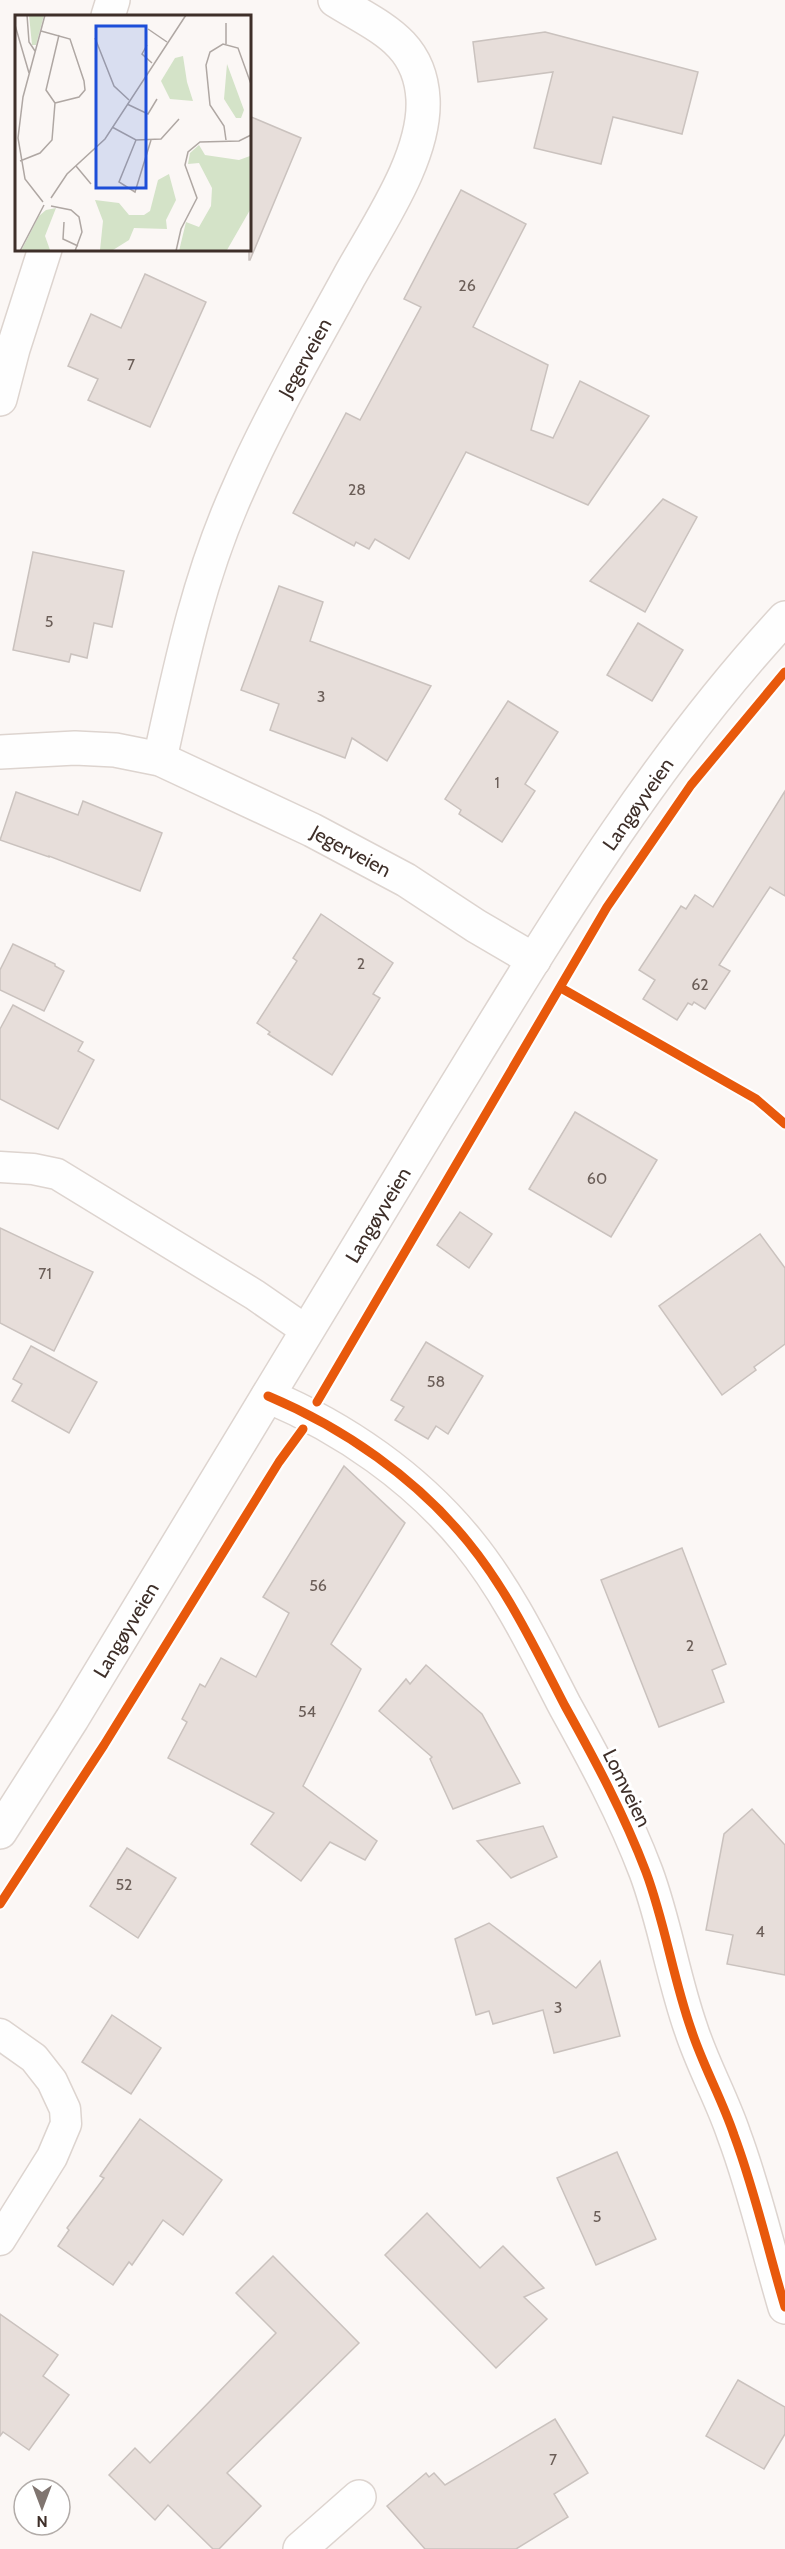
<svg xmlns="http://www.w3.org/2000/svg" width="785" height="2549" font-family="Cabin,sans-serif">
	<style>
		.building { fill: #e7deda; stroke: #cac2be; stroke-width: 1.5 }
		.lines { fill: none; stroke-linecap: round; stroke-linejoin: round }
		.service-casing { stroke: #ddd4cf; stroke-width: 33 }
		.minor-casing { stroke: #ddd4cf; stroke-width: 36 }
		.secondary-casing { stroke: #ddd4cf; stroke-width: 36 }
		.service { stroke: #fefefe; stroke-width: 30 }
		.minor { stroke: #fefefe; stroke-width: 33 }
		.secondary { stroke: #fefefe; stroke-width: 33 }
		.cycleway-casing { stroke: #fff; stroke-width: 13 }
		.cycleway { stroke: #e8590c; stroke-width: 9 }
		.labels { text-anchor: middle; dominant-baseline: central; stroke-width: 6; stroke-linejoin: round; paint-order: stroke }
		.number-label { font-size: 16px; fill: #6b5e58 }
		.street-label { font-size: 20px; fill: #3e2f29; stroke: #fff }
		.inset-road { fill: none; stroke: #afa7a3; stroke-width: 1.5 }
		.view { fill: #1d4ed8; fill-opacity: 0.15; stroke: #1d4ed8; stroke-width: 3 }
		.inset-edge { fill: none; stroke: #3e2f29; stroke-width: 3 }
	</style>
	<rect width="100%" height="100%" fill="#fbf7f5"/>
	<g class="building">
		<polygon points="545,32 698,72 682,134 613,117 601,164 534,148 553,72 478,82 473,42"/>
		<polygon points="249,116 301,138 250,260 249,260"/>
		<polygon points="461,190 526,224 473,327 548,365 531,430 553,438 580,381 649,416 588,505 466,452 409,559 375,539 369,549 356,542 354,546 293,513 346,413 360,420 421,307 404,299"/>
		<polygon points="145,274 206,302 150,427 88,400 98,379 68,366 91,314 121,328"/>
		<polygon points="663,499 697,517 645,612 590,581"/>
		<polygon points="33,552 124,571 112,627 94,623 87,658 71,654 69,662 13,650"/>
		<polygon points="279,586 323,602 310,641 431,686 387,761 352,738 345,758 270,730 279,704 241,690"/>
		<polygon points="638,623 683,650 652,701 607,675"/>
		<polygon points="508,701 558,732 525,784 535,791 502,842 459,814 461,810 445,799"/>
		<polygon points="785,791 785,896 770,887 719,965 730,971 705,1009 694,1002 692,1005 688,1003 677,1020 643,999 655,980 639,970 681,906 686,909 695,895 713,907"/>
		<polygon points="16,792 78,815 83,801 162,833 140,891 49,856 49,857 0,840"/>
		<polygon points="321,914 393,963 373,994 380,998 332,1075 268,1034 270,1032 257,1023 297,961 293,958"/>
		<polygon points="13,944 55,964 55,966 64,971 44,1011 0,990 0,970"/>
		<polygon points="13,1005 83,1042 78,1051 94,1060 58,1129 0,1099 0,1029"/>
		<polygon points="575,1112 657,1160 611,1237 529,1189"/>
		<polygon points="460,1212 492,1234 469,1268 437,1245"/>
		<polygon points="0,1228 93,1272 54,1351 0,1323"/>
		<polygon points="760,1234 785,1268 785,1344 754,1367 756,1370 722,1395 659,1306"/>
		<polygon points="426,1342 483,1376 448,1434 436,1426 428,1439 395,1420 404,1407 391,1400"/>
		<polygon points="31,1346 97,1382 69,1433 12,1401 22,1384 13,1379"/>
		<polygon points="344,1466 405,1523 331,1644 361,1669 303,1786 377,1841 365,1860 330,1842 301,1881 251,1844 274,1813 168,1758 187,1722 182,1719 200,1684 205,1687 221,1658 256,1677 289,1613 263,1597"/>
		<polygon points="682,1548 726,1664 712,1670 724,1702 659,1727 601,1580"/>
		<polygon points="426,1665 482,1714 520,1783 453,1809 430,1759 432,1757 379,1711 406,1679 410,1684"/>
		<polygon points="752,1809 785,1845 785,1975 727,1964 733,1935 706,1930 724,1834"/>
		<polygon points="543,1826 557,1857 511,1878 477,1841"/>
		<polygon points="127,1848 176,1878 138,1938 90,1906"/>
		<polygon points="489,1923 576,1988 600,1961 620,2036 554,2053 543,2010 493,2024 489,2011 476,2015 455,1939"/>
		<polygon points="112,2015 161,2048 131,2094 82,2062"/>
		<polygon points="140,2119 222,2180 183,2235 163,2220 132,2265 129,2262 113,2285 58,2246 69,2230 67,2228 104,2178 100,2176"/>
		<polygon points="617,2152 656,2239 596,2265 557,2178"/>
		<polygon points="427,2213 480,2268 503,2246 544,2288 524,2297 547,2319 496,2368 385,2255"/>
		<polygon points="273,2256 359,2343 227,2473 261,2506 219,2549 213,2549 168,2505 155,2520 109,2475 135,2448 150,2463 276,2333 236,2293"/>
		<polygon points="0,2314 58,2355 43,2376 69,2395 29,2450 3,2432 0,2436"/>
		<polygon points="738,2380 785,2407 785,2434 764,2469 706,2436"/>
		<polygon points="555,2419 588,2473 554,2494 568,2517 516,2549 425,2549 387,2506 426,2473 429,2477 434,2473 445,2485"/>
	</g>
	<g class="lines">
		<g class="service-casing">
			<g id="service">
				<polyline points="0,1167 33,1169 57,1174 255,1295 307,1331"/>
				<polyline points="0,2034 34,2058 52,2081 65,2109 66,2124 52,2157 0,2240"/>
			</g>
		</g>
		<g class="minor-casing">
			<g id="minor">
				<polyline points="108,16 113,0"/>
				<polyline points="0,399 13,349 45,249"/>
				<polyline points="0,752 75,748 115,750 160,759 312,830 406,880 476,926 534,960"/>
				<path d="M160 759C180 667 199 576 238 490 270 416 311 347 349 277 377 226 426 157 423 99 420 41 378 27 335 0"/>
				<path d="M268 1396C344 1428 416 1478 468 1542 508 1591 536 1650 565 1706 595 1760 624 1814 646 1872 665 1923 673 1978 691 2029 703 2066 722 2099 734 2135 755 2191 768 2250 785 2307"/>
				<polyline points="300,2549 359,2497"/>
			</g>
		</g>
		<g class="secondary-casing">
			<path id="secondary" d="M0 1832 72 1719C194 1518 316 1316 438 1115 544 943 647 767 785 618"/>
		</g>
		<use href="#service" class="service"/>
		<use href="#minor" class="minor"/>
		<use href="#secondary" class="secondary"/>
		<g class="cycleway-casing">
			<g id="cycleway">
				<polyline points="561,988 756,1099 785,1124"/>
				<path d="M268 1396C344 1428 416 1478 468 1542 508 1591 536 1650 565 1706 595 1760 624 1814 646 1872 665 1923 673 1978 691 2029 703 2066 722 2099 734 2135 755 2191 768 2250 785 2307"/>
				<polyline points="317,1402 607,907 691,785 785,672"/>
				<polyline points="0,1904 104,1745 279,1462 303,1429"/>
			</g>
		</g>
		<use href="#cycleway" class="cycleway"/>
	</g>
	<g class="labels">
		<g class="number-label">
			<text x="467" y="285">26</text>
			<text x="131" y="364">7</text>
			<text x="357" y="489">28</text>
			<text x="49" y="621">5</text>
			<text x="321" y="696">3</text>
			<text x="497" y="782">1</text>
			<text x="361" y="963">2</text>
			<text x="700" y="984">62</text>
			<text x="597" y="1178">60</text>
			<text x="45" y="1273">71</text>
			<text x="436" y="1381">58</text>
			<text x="318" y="1585">56</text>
			<text x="690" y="1645">2</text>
			<text x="307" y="1711">54</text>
			<text x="124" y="1884">52</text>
			<text x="760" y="1931">4</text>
			<text x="558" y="2007">3</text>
			<text x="597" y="2216">5</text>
			<text x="553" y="2459">7</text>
		</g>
		<g class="street-label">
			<text transform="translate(305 358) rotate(-61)">Jegerveien</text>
			<text transform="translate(638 804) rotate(-55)">Langøyveien</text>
			<text transform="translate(351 851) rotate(28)">Jegerveien</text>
			<text transform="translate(378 1215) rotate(-59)">Langøyveien</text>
			<text transform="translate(126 1630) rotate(-59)">Langøyveien</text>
			<text transform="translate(627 1788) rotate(64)">Lomveien</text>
		</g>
	</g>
	<g transform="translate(15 15)">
		<rect width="236" height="236" fill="#fbf7f5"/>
		<path d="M14 0H29L21 30H17ZM168 41 172 67 178 86 155 84 146 66 160 43ZM212 49 229 95 226 103H221L209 84ZM184 130 190 140 224 145 235 141V195L212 235 164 236 171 207 184 212 196 191 197 173 184 148 173 149 175 138ZM154 159 161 185 151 205 152 214 119 213 114 225 98 235H85L88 206 80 185 104 188 114 200H129L135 196 143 165ZM41 193 30 221 35 235 6 236 24 201 31 195Z" fill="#d4e3c8"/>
		<path class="inset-road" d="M12 0 14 27 20 36M211 8V29M0 10 14 58M133 14 152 27M26 16 55 24 69 66 70 75 64 82 40 88M80 23 99 71 114 85M132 30 127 39 137 48M40 88 31 75 44 20M112 89 133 99 142 84M97 112 121 125 146 124 164 104M121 125 104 167 120 177 136 125M211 125 209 111 195 90 191 50 195 37 208 29 223 33 236 69M5 146 25 138 37 125 40 88M61 151 76 169M36 183 52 159 90 124 171 0M28 187 10 164 3 123 8 82 30 0M36 191 56 195 64 202 67 217 60 236M49 207 48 224 63 231M5 236 29 190M161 236 166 214 182 183 170 150 173 137 185 127 224 126 236 120"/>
		<path class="view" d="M81 11H131V173H81Z"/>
		<rect width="236" height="236" class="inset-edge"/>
	</g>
	<g transform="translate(42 2507) rotate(180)"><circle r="28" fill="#ffffff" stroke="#b2aca9" stroke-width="1.5"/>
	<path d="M0-4.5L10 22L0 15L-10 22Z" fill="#807570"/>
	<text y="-9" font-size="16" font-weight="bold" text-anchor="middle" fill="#3e2f29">N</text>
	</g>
</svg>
